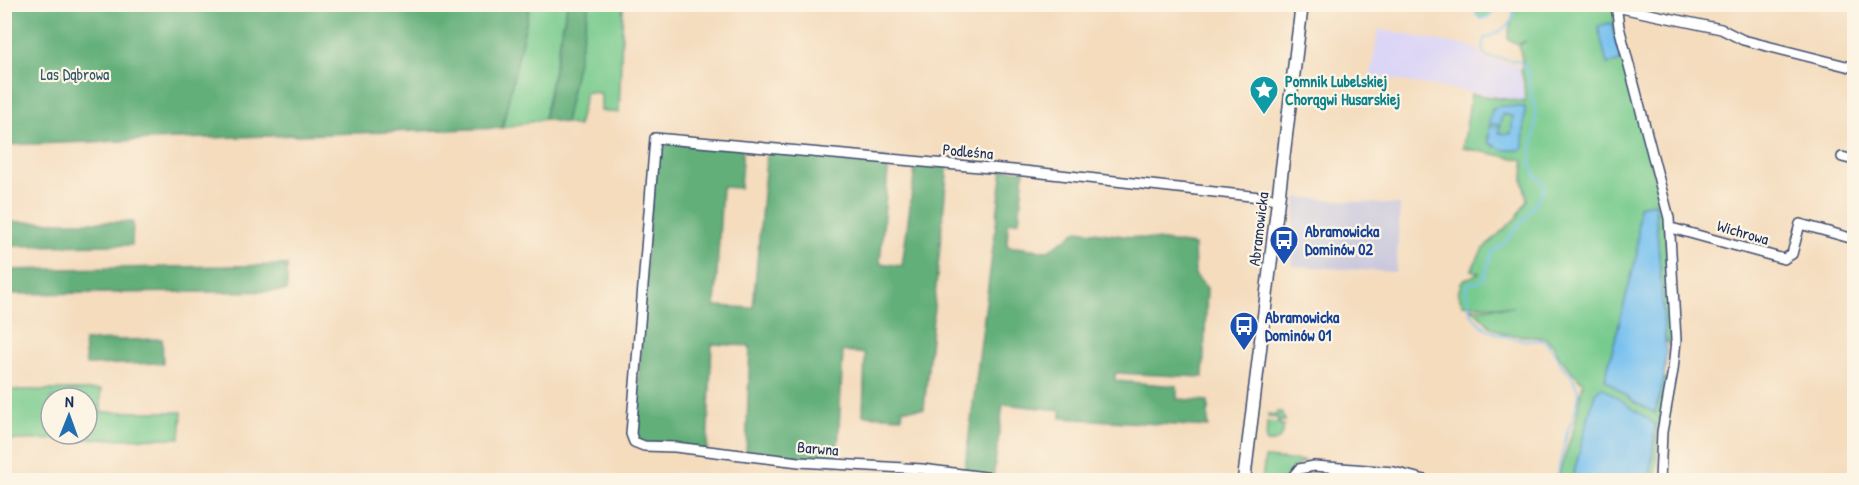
<svg xmlns="http://www.w3.org/2000/svg" width="1859" height="485" font-family="'Patrick Hand',sans-serif">
	<style>
		.built { fill: #dcd6f6 }
		.industrial { fill: #c2c2dc }
		.green { fill: #78cb8e; stroke: #4a7d76; stroke-width: 1.5; fill-rule: evenodd }
		.forest { fill: #62af79; stroke: #3e6f6c; stroke-width: 1.5 }
		.water { fill: #77c1f0; stroke: #4978a7; stroke-width: 1.5 }
		.lines { fill: none; stroke-linecap: round; stroke-linejoin: round }
		.stream { stroke: #77c1f0; stroke-width: 2 }
		.minor-casing { stroke: #3c496c; stroke-width: 12 }
		.major-casing { stroke: #3c496c; stroke-width: 15 }
		.minor { stroke: #fff; stroke-width: 9 }
		.major { stroke: #fff; stroke-width: 12 }
		.labels { text-anchor: middle; dominant-baseline: central; stroke-width: 4.5; stroke-linejoin: round; paint-order: stroke }
		.park-label { font-size: 16px; fill: #32566a; stroke: #fcf5e5 }
		.culture-label { font-size: 16px; font-weight: bold; fill: #0d838f; stroke: #fcf5e5; text-anchor: start }
		.street-label { font-size: 16px; fill: #1b2f5e; stroke: #fcf5e5 }
		.transit-label { font-size: 16px; font-weight: bold; fill: #164399; stroke: #fcf5e5; text-anchor: start }
	</style>
	<rect width="100%" height="100%" fill="#fcf5e5"/>
	<filter id="ink" filterUnits="userSpaceOnUse"><feTurbulence type="fractalNoise" baseFrequency=".0167" numOctaves="2"/><feDisplacementMap in="SourceGraphic" scale="12" xChannelSelector="R" yChannelSelector="G"/><feConvolveMatrix kernelMatrix="1 2 1 2 8 2 1 2 1" color-interpolation-filters="sRGB"/></filter>
	<filter id="wash" filterUnits="userSpaceOnUse"><feTurbulence type="fractalNoise" baseFrequency=".008" numOctaves="4" result="noise"/><feDisplacementMap in="SourceGraphic" scale="24" xChannelSelector="R" yChannelSelector="G"/><feGaussianBlur stdDeviation="1.35" result="paint"/><feColorMatrix in="noise" values="0 0 0 0 0 0 0 0 0 0 0 0 0 0 0 0 0 1.4 0 .05"/><feComposite in="paint" operator="in"/></filter>
	<g filter="url(#wash)">
		<rect width="100%" height="100%" fill="#f4dcbd"/>
		<polygon class="built" points="1378,29 1477,48 1481,58 1519,66 1525,101 1371,76"/>
		<g class="industrial">
			<polygon points="1297,197 1400,205 1396,272 1293,266 1293,227"/>
			<polygon points="1312,473 1343,473 1392,476 1411,480 1304,480"/>
		</g>
		<g class="green">
			<polygon points="530,5 567,5 544,119 502,128"/>
			<polygon points="589,5 623,5 619,113 601,111 601,93 586,92 578,126 565,123"/>
			<polygon points="1478,5 1478,4 1497,5 1490,16 1481,19 1476,15"/>
			<path d="M1513 5H1613L1664 213 1671 347 1665 339 1655 203 1639 206 1637 254 1605 379 1655 413 1664 378 1668 380 1658 427 1656 480H1650L1655 424 1595 393 1572 480H1557L1575 424 1583 383 1560 358 1554 346 1545 338 1504 334 1491 327 1472 308 1514 307 1462 304 1458 293 1462 281 1479 273 1471 270 1483 249 1517 217 1527 200 1523 181 1524 160 1463 148 1471 94 1525 102 1524 83 1521 70 1523 64 1519 46 1526 41 1518 44 1508 39C1508 27 1516 16 1513 5ZM1525 107 1523 146 1520 150C1507 148 1490 151 1487 136L1499 133 1511 135 1513 116 1501 114 1490 123 1492 109Z"/>
			<path d="M5 390H101V412H182L180 438 5 440ZM51 398H87V434H51Z"/>
			<path d="M1277 412H1282L1283 418 1285 419V421H1280V425H1284C1283 436 1278 444 1266 442L1267 422 1278 423V418L1268 417V414L1277 415Z"/>
			<polygon points="1265,458 1304,461 1291,469 1284,480 1262,480"/>
		</g>
		<g class="forest">
			<polygon points="4,5 5,4 530,5 502,128 5,145"/>
			<polygon points="567,5 589,5 565,123 544,119"/>
			<polygon points="655,138 743,146 740,188 722,187 715,306 753,308 767,148 889,159 880,263 902,266 916,161 948,164 924,409 903,409 902,417 863,415 865,354 843,351 837,465 746,455 750,346 712,344 707,451 634,442"/>
			<polygon points="1003,169 1024,171 1019,221 1008,222 1007,246 1048,251 1078,230 1194,245 1195,275 1207,288 1203,377 1115,373 1115,381 1177,386 1177,399 1208,401 1208,427 1061,418 1061,410 1003,404 993,478 964,475"/>
			<polygon points="133,222 132,245 5,246 5,222"/>
			<polygon points="287,265 287,291 5,294 5,270"/>
			<polygon points="162,339 163,363 86,365 84,341"/>
		</g>
		<g class="water">
			<polygon points="1611,23 1621,61 1607,64 1598,26"/>
			<polygon points="1499,106 1525,107 1523,147 1520,150 1503,150 1489,143 1489,126 1500,127 1499,133 1511,134 1513,116 1502,114 1500,125 1489,123 1492,110"/>
			<polygon points="1655,203 1666,353 1664,378 1655,413 1634,402 1605,379 1637,254 1639,206"/>
			<polygon points="1602,387 1655,424 1650,480 1572,480 1595,393"/>
		</g>
		<g class="lines">
			<g class="stream">
				<polyline points="1478,4 1476,15 1481,19 1490,16 1497,4"/>
				<path d="M1513 4C1518 26 1500 31 1484 39L1482 50 1487 57 1519 61 1527 69 1535 111 1536 122 1530 164 1537 177 1544 184V189L1526 217 1505 242 1492 252 1483 280C1478 283 1473 282 1469 284 1463 287 1467 292 1468 296 1470 302 1468 305 1470 310 1481 335 1518 342 1542 340L1547 343 1555 352 1559 362 1572 376 1579 392 1577 405 1567 433 1556 480"/>
			</g>
		</g>
	</g>
	<g filter="url(#ink)">
		<g class="lines">
			<g class="minor-casing">
				<g id="minor">
					<polyline points="1616,4 1619,27 1669,218 1676,340 1673,370 1662,432 1660,480"/>
					<polyline points="1616,7 1721,29 1743,40 1854,68"/>
					<polyline points="1842,157 1854,160"/>
					<polyline points="1670,229 1675,229 1784,259 1792,254 1800,224 1854,239"/>
					<polyline points="1009,480 922,469 799,462 675,447 644,446 634,442 631,434 655,138 1024,171 1278,199"/>
					<polyline points="1290,480 1299,469 1314,466 1394,472 1425,480"/>
				</g>
			</g>
			<g class="major-casing">
				<polyline id="major" points="1244,480 1302,4"/>
			</g>
			<use href="#minor" class="minor"/>
			<use href="#major" class="major"/>
		</g>
	</g>
	<defs>
		<g id="sight-pin" transform="scale(1.5)"><path d="M0 17L-7.5 6A9.5 9.5 0 1 1 7.5 6Z" fill="#0f9aa8" stroke="#fcf5e5"/><path d="M0-6L1.8-2.2L6-1.7L2.9 1.2L3.7 5.4L0 3.3L-3.7 5.4L-2.9 1.2L-6-1.7L-1.8-2.2Z" fill="#fff"/></g>
		<g id="bus-pin" transform="scale(1.5)"><path d="M0 17L-7.5 6A9.5 9.5 0 1 1 7.5 6Z" fill="#1a4fb4" stroke="#fcf5e5"/><path d="M-5-6H5V4H4V6H2V4H-2V6H-4V4H-5ZM-3.5-4V0h7V-4ZM-3.5 1.2v1.5H-2V1.2ZM2 1.2v1.5H3.5V1.2Z" fill="#fff"/></g>
	</defs>
	<g fill-rule="evenodd">
		<use href="#sight-pin" x="1264" y="90"/>
		<use href="#bus-pin" x="1284" y="240"/>
		<use href="#bus-pin" x="1244" y="326"/>
	</g>
	<g class="labels">
		<g class="park-label">
			<text x="75" y="74">Las Dąbrowa</text>
		</g>
		<g class="culture-label">
			<text x="1285" y="81">Pomnik Lubelskiej<tspan x="1285" dy="18">Chorągwi Husarskiej</tspan></text>
		</g>
		<g class="street-label">
			<text transform="translate(968 151) rotate(5)">Podleśna</text>
			<text transform="translate(1258 229) rotate(-83)">Abramowicka</text>
			<text transform="translate(1743 232) rotate(16)">Wichrowa</text>
			<text transform="translate(818 448) rotate(5)">Barwna</text>
		</g>
		<g class="transit-label">
			<text x="1305" y="231">Abramowicka<tspan x="1305" dy="18">Dominów 02</tspan></text>
			<text x="1265" y="317">Abramowicka<tspan x="1265" dy="18">Dominów 01</tspan></text>
		</g>
	</g>
	<rect width="1859" height="485" fill="none" stroke="#fcf5e5" stroke-width="24"/>
	<g transform="translate(69 416) rotate(1)"><circle r="28" fill="#fcf5e5" stroke="#a2a6af" stroke-width="1.5"/>
	<path d="M0-4.5L10 22L0 15L-10 22Z" fill="#1f6fb2"/>
	<text y="-9" font-size="16" font-weight="bold" text-anchor="middle" fill="#1b2f5e">N</text>
	</g>
</svg>
